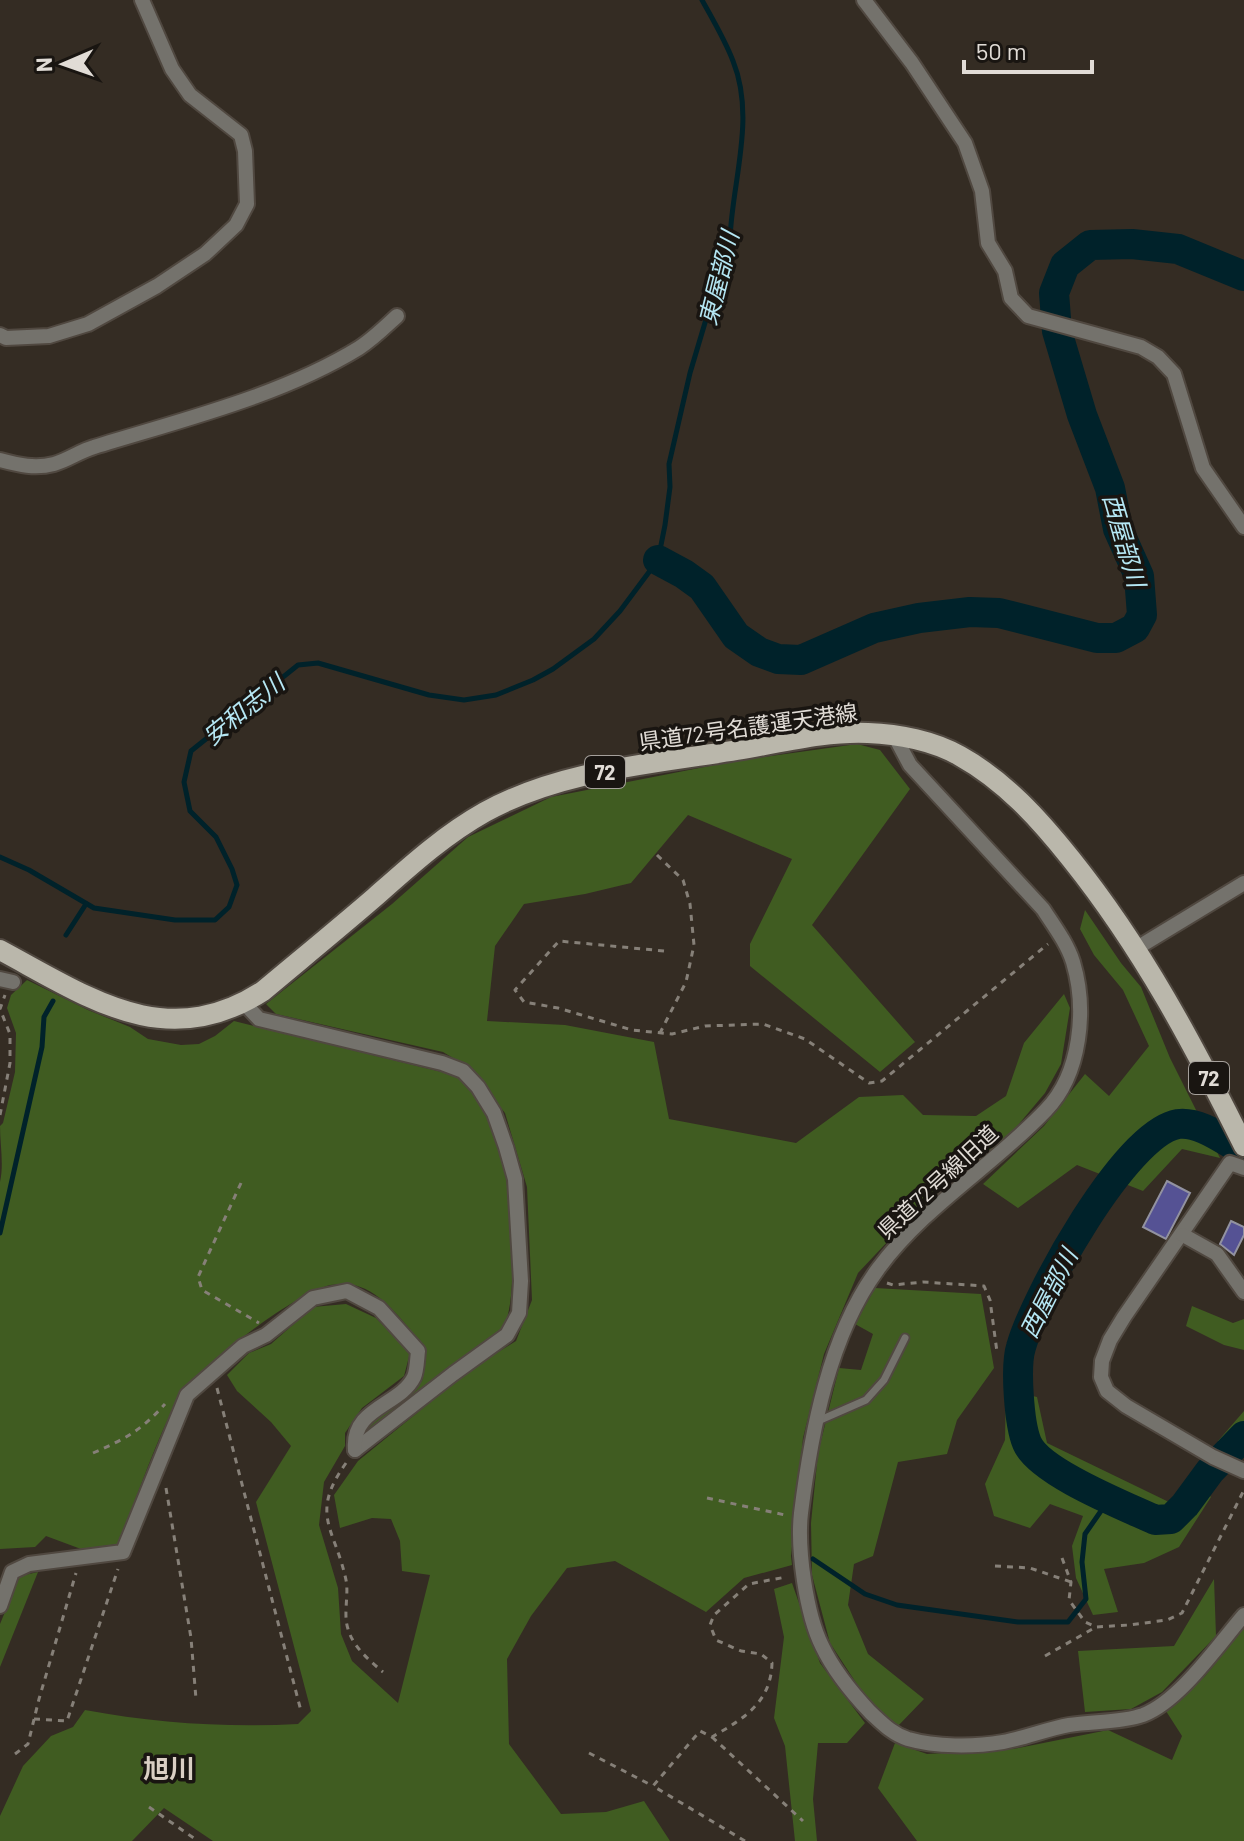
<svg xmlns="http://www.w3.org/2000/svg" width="1244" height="1841" font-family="Barlow,'Noto Sans JP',sans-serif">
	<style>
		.green { fill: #405c21 }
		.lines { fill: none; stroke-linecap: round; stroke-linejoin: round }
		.stream { stroke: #00222a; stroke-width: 5 }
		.river { stroke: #00222a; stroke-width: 30 }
		.building { fill: #555294; stroke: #9292a0; stroke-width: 2 }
		.lane-casing { stroke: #504840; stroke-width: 11 }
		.street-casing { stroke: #504840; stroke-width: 18 }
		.primary-casing { stroke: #504840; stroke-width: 24 }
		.path { stroke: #868078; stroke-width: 3; stroke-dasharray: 6 6; stroke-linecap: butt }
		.lane { stroke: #74726c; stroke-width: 7 }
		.street { stroke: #74726c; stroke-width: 14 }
		.primary { stroke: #bab7ab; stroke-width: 20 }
		.labels { text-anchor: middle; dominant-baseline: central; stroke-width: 7; stroke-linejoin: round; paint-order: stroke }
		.shield { fill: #191511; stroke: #a5a09b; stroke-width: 2 }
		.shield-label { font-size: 20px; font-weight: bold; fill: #e1dcd6 }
		.street-label { font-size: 22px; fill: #e1dcd6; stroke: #191511 }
		.water-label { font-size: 24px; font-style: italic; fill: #b5e7f4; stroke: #191511 }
		.quarter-label { font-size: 26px; font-weight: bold; fill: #dacfc4; stroke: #191511 }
	</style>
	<rect width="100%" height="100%" fill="#342c23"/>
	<g class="green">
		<path d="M857 744 880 750 910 789 812 925 915 1042 880 1072 750 966V944L792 859 688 815 631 883 585 894 524 904 495 946 487 1021 565 1025 654 1042 669 1119 796 1143 859 1097 903 1095 923 1115 976 1116 1006 1096 1024 1043 1064 994 1070 1008 1061 1064 1045 1093 1013 1131 922 1205 858 1273 824 1354 803 1438 791 1556 792 1565 744 1578 706 1612 615 1561 567 1568 531 1616 507 1659 509 1744 561 1814 606 1812 644 1801 670 1841H213L164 1808 132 1841H0V1816L23 1766 51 1736 73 1727 85 1710C155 1723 228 1728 298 1724L311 1711 256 1502 291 1446 271 1422 237 1391 227 1375 249 1353 271 1344 313 1307 346 1304 376 1318 410 1353 404 1376 362 1408 345 1433V1446L324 1482 319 1525 338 1588 341 1634 352 1661 398 1703 430 1575 402 1571 400 1541 391 1519 372 1518 340 1528 334 1495 358 1461 472 1368 516 1341 532 1300 527 1187 505 1113 468 1067 443 1052 276 1014 266 1004 392 904 468 837 551 797 735 761Z"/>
		<polygon points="1085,910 1121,963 1141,987 1170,1058 1220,1158 1182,1149 1143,1191 1077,1165 1018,1208 983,1184 1044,1126 1085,1074 1109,1096 1149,1046 1123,990 1094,955 1080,929"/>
		<path d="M27 980 88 1010 130 1027 148 1039 181 1045 199 1044 215 1036 234 1021 454 1075C504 1108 508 1181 511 1235 512 1267 515 1297 504 1328L360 1439 367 1423 396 1407 422 1381 426 1349C407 1327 384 1292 354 1285 348 1284 336 1284 330 1285 294 1294 192 1370 176 1403 153 1447 137 1498 118 1544L81 1549 46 1536 35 1547 0 1549V1182C4 1164 0 1145 0 1126L3 1123 15 1072 16 1033 7 1008 11 995Z"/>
		<polygon points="875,1288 981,1294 994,1368 957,1420 947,1454 898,1462 873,1556 854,1564 848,1605 868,1654 924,1699 896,1728 862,1692 830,1643 812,1575 811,1523 818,1453 839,1368 861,1370 873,1334 855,1324"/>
		<polygon points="1192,1306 1233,1323 1244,1319 1244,1350 1224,1345 1186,1326"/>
		<polygon points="1006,1390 1037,1397 1047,1443 1173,1504 1195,1481 1211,1497 1179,1547 1144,1563 1104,1569 1118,1612 1093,1615 1076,1578 1072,1546 1083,1516 1050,1504 1030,1528 994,1516 985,1484 1005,1440"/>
		<polygon points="1244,1411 1244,1449 1218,1441"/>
		<polygon points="38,1572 0,1667 0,1624 20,1576"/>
		<polygon points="1214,1579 1216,1636 1162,1692 1131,1709 1085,1712 1078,1651 1174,1646"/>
		<polygon points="792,1583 820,1663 865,1723 847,1743 818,1743 813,1799 817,1841 795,1841 785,1746 774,1718 784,1637 774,1589"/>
		<polygon points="1244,1628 1244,1841 917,1841 878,1788 895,1743 927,1754 1013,1749 1108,1730 1172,1760 1182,1736 1166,1711 1205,1676"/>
	</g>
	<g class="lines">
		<g class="stream">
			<path d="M0 857 29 870 94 908 175 920H215L229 907 237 885 232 869 216 837 190 811 184 782 191 751 298 665 318 663 429 695 464 700 496 695 533 680 553 669 594 639 620 611 658 560 665 525 670 487 669 464 690 373 730 239C732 182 756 118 733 61 725 40 713 20 702 0"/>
			<polyline points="66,935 86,904"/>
			<polyline points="0,1233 42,1047 44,1017 53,1001"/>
			<polyline points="813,1559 865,1594 897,1605 1018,1622 1068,1622 1086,1599 1082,1562 1085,1534 1110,1498"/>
		</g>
		<g class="river">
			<polyline points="658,560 684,574 702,587 736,636 759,652 778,659 801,660 874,628 919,618 970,612 999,613 1097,638 1116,638 1135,628 1142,615 1139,576 1118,529 1110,488 1082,415 1057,331 1054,293 1065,265 1090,245 1132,244 1178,249 1244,276"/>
			<path d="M1244 1151C1225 1141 1200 1121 1178 1124 1125 1133 1035 1297 1021 1347 1015 1366 1019 1424 1027 1443 1039 1472 1125 1506 1155 1520L1171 1519 1185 1505 1210 1471 1244 1436"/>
		</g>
	</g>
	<g class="building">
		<polygon points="1167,1181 1190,1193 1166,1239 1143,1227"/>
		<polygon points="1231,1221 1244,1227 1244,1235 1234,1255 1220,1244"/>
	</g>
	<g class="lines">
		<g class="lane-casing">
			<polyline id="lane" points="818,1421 866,1400 884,1380 905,1338"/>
		</g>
		<g class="street-casing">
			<g id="street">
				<polyline points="864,0 912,63 965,143 982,191 988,243 1005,271 1011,298 1028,316 1141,347 1158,357 1174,374 1203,468 1244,527"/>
				<polyline points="0,335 6,338 49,336 88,324 157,286 205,254 236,225 247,204 245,151 241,135 190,95 172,69 142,0"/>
				<path d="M0 460C19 465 35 469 54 464 68 460 80 451 94 447 181 420 281 396 359 348 373 339 385 327 397 316"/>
				<path d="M894 735 910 765 1043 909C1054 926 1067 943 1073 962 1087 1009 1081 1074 1046 1110 993 1166 924 1206 878 1269 829 1335 811 1433 801 1513 797 1548 806 1614 822 1646 833 1669 853 1694 870 1712 882 1723 892 1734 908 1739 936 1747 974 1747 1003 1742 1025 1738 1047 1729 1069 1725 1092 1721 1120 1723 1143 1715 1180 1701 1218 1645 1244 1615"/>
				<polyline points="1137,948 1244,883"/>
				<polyline points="0,979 13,982"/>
				<polyline points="244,1003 259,1019 442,1063 463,1071 478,1087 494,1113 506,1147 515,1179 521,1281 519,1313 507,1335 453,1374 355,1450"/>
				<polyline points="1244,1168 1230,1163 1124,1317 1110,1340 1102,1361 1101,1377 1107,1391 1126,1406 1213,1457 1244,1471"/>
				<polyline points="1183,1235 1217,1254 1244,1292"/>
				<path d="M0 1606 12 1572 29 1564 123 1552 187 1395 243 1346 266 1335 313 1298 347 1291 379 1308 418 1351C417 1359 417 1370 414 1377 400 1406 351 1407 355 1450"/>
			</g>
		</g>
		<g class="primary-casing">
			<path id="primary" d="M0 950C88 997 166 1054 263 991 300 960 338 929 375 897 410 866 444 835 485 812 561 770 652 764 737 750 780 743 825 731 868 733 899 734 934 741 960 756 1005 781 1039 819 1071 859 1143 949 1193 1044 1244 1146"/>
		</g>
		<g class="path">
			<polyline points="657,855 683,880 690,904 694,945 686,982 660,1033"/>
			<polyline points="664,951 559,941 515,990 524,1002 558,1008 632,1030 672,1034 705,1026 763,1024 805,1039 869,1083 882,1081 1048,944"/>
			<polyline points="0,1115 10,1063 10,1034 0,1009 5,995"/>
			<polyline points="241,1183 198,1277 202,1290 259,1323"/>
			<polyline points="887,1283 893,1285 923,1282 984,1286 990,1300 997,1352"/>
			<polyline points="217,1388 301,1711"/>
			<path d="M93 1453C125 1439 142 1430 165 1404"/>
			<path d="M346 1463C309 1515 335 1528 346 1580 349 1595 343 1614 348 1629 353 1647 370 1661 383 1672"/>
			<polyline points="166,1488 191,1638 196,1699"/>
			<polyline points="707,1498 785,1515"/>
			<polyline points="1062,1558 1071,1582 1069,1600 1085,1622 1096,1627 1129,1625 1167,1620 1182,1613 1244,1490"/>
			<polyline points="995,1566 1030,1568 1071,1582"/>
			<polyline points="1045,1656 1096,1627"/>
			<polyline points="34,1719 67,1721 118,1569"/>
			<polyline points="712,1737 803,1821"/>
			<polyline points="589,1753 653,1786"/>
			<polyline points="15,1754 28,1744 39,1699 76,1573"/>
			<polyline points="149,1807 198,1841"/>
			<path d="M745 1841 653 1786 700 1731 712 1737C743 1719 771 1703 772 1663L761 1654 741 1651 716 1640 710 1625 714 1615 749 1584 786 1577"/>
		</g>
		<use href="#lane" class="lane"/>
		<use href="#street" class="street"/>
		<use href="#primary" class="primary"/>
	</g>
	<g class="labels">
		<g class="shield">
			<rect x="585" y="756" width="40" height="32" rx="6"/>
			<rect x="1189" y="1062" width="40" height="32" rx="6"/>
		</g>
		<g class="shield-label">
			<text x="605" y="772">72</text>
			<text x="1209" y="1078">72</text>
		</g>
		<g class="street-label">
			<text transform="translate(748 726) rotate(-8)">県道72号名護運天港線</text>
			<text transform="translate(937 1181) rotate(-43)">県道72号線旧道</text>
		</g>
		<g class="water-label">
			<text transform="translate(718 278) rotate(-76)">東屋部川</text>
			<text transform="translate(1125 540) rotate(74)">西屋部川</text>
			<text transform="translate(243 709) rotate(-39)">安和志川</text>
			<text transform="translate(1048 1293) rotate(-63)">西屋部川</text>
		</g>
		<g class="quarter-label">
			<text x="169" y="1767">旭川</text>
		</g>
	</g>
	<g transform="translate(64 64) rotate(268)" stroke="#191511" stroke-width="6" paint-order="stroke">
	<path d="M0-6L14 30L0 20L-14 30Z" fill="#e1dcd6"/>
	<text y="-12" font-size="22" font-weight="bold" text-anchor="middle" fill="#e1dcd6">N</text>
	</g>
	<path d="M964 60v12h128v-12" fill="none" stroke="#e1dcd6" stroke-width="4"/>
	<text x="976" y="60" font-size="24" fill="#e1dcd6" stroke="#191511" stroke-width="6" paint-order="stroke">50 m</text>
</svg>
